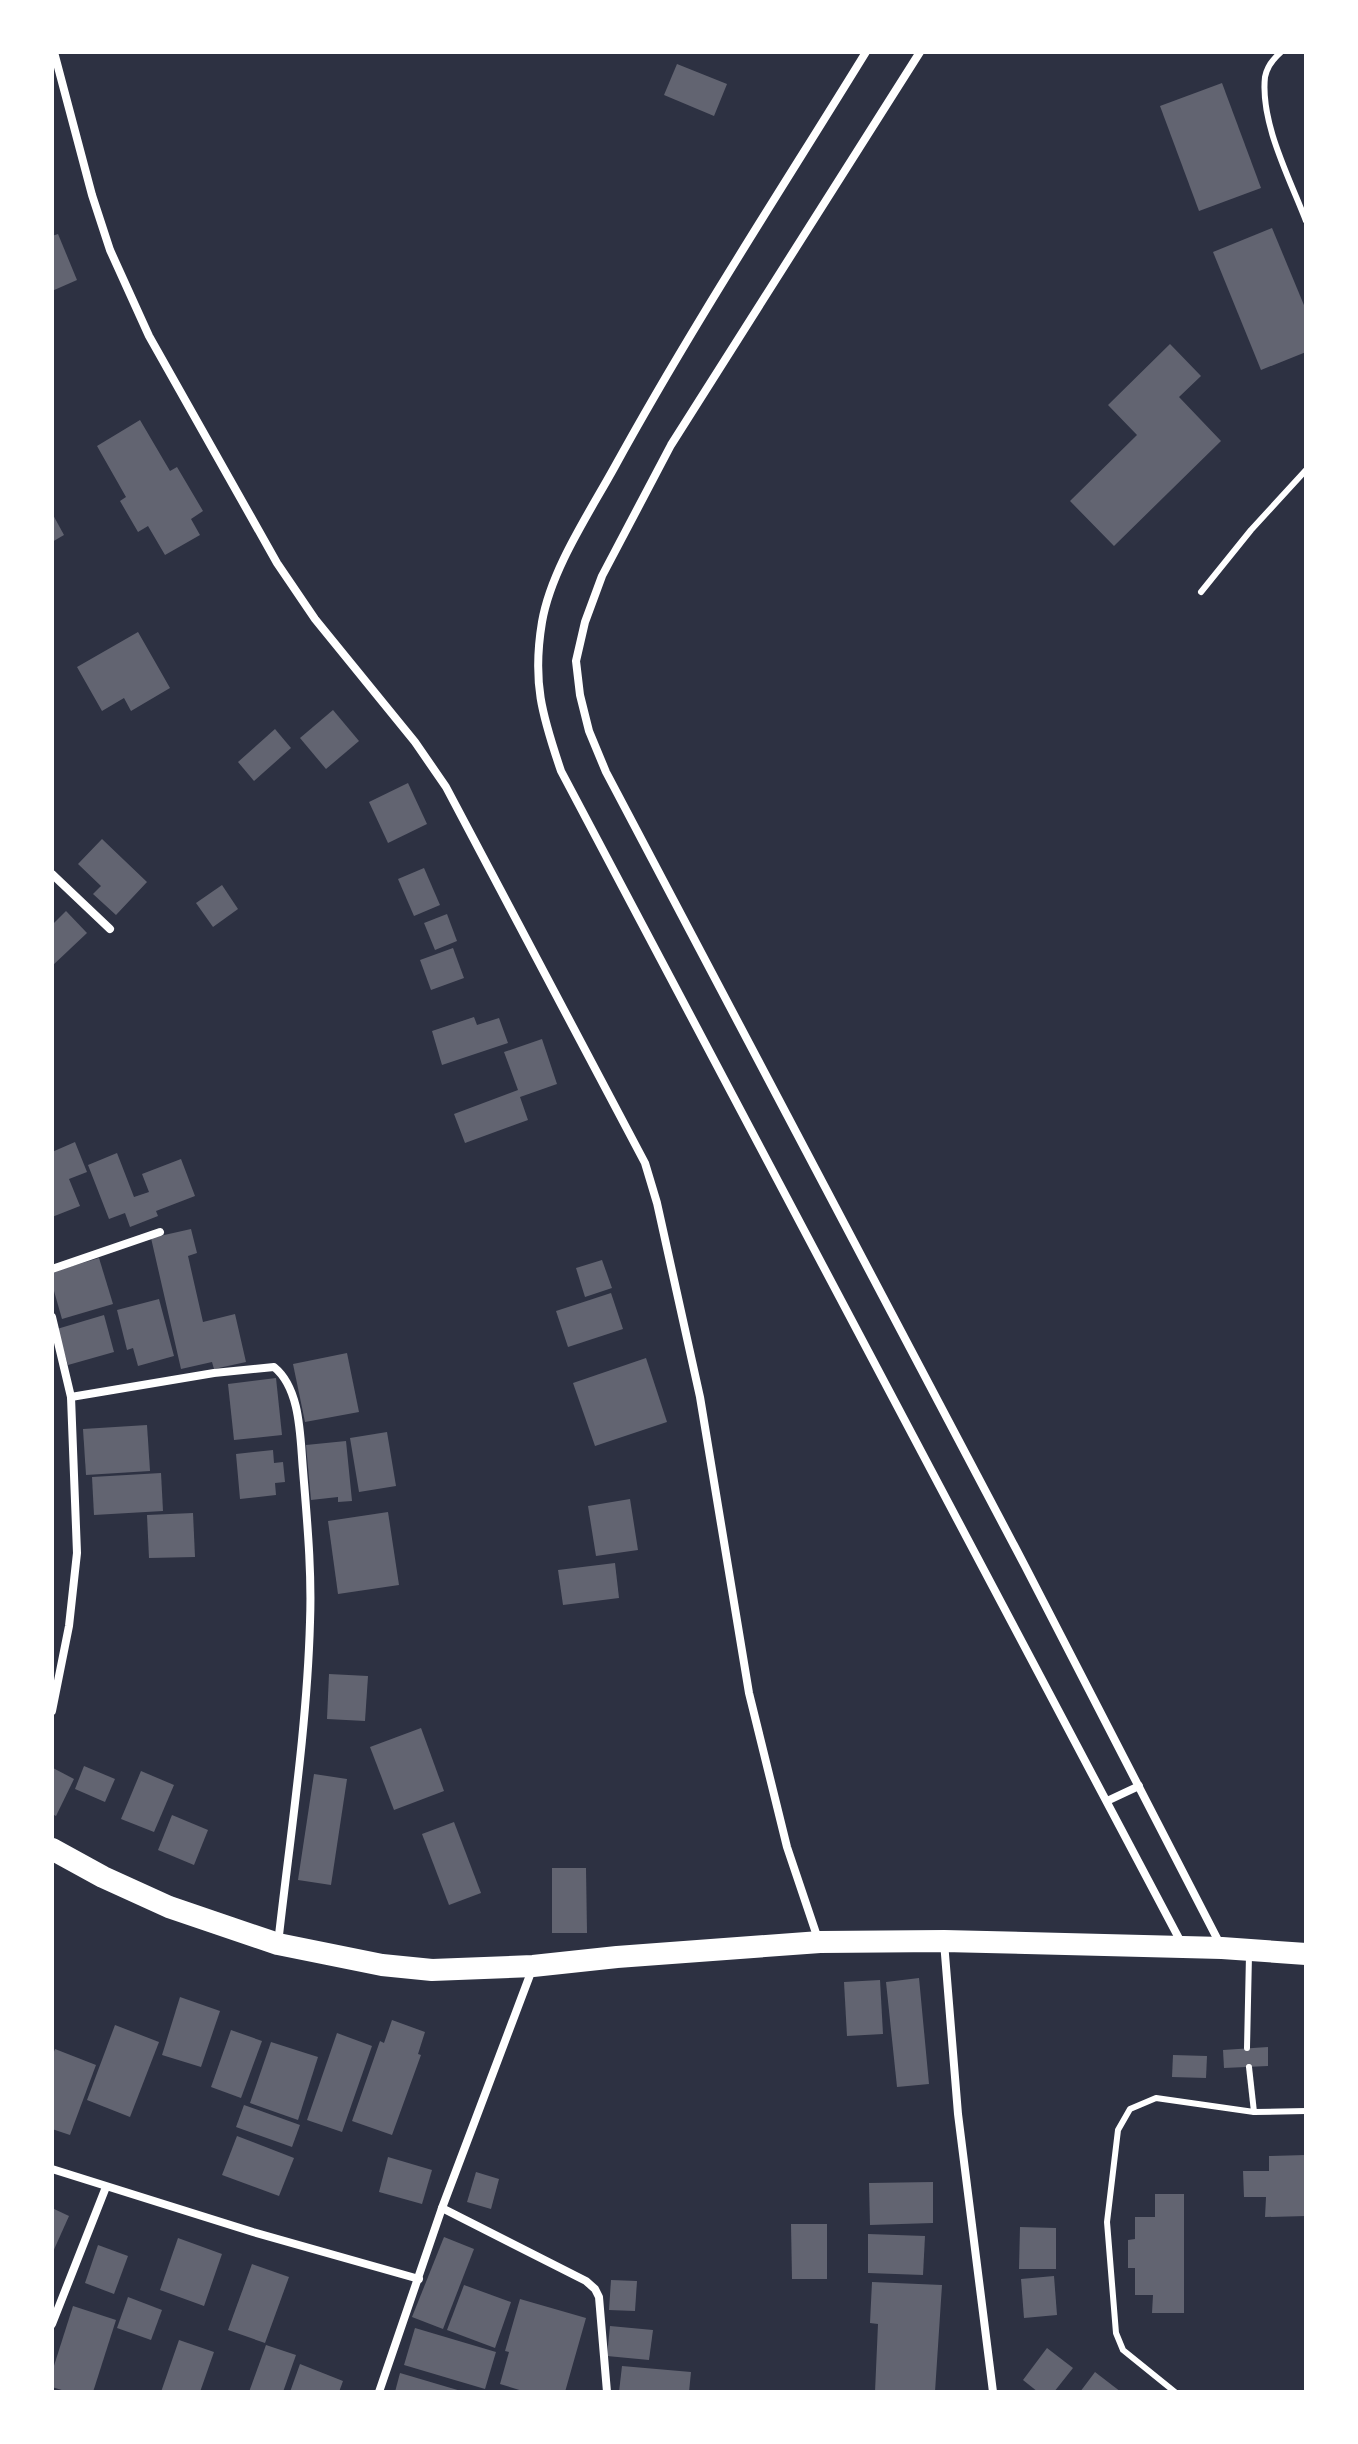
<svg xmlns="http://www.w3.org/2000/svg" width="1358" height="2444" font-family="'Libre Baskerville',serif">
	<style>
		.building { fill: #626471 }
		.lines { fill: none; stroke-linecap: round; stroke-linejoin: round }
		.service { stroke: #fff; stroke-width: 6 }
		.minor { stroke: #fff; stroke-width: 8 }
		.trunk { stroke: #fff; stroke-width: 22 }
	</style>
	<rect width="100%" height="100%" fill="#2d3142"/>
	<g class="building">
		<polygon points="677,64 727,84 714,116 664,95"/>
		<polygon points="1222,83 1261,188 1199,211 1160,106"/>
		<polygon points="1272,228 1306,310 1306,352 1261,370 1213,252"/>
		<polygon points="58,234 77,280 52,291 52,236"/>
		<polygon points="1170,344 1201,376 1179,397 1221,441 1114,546 1070,501 1137,435 1108,405"/>
		<polygon points="140,420 170,471 177,467 203,511 191,519 200,535 165,555 148,526 138,532 120,501 126,497 97,446"/>
		<polygon points="52,513 64,535 52,542"/>
		<polygon points="138,632 170,688 131,711 124,698 102,711 77,667"/>
		<polygon points="333,710 359,741 326,769 300,738"/>
		<polygon points="275,729 291,748 254,781 238,762"/>
		<polygon points="408,783 427,824 388,843 369,802"/>
		<polygon points="102,839 147,882 116,915 93,894 101,886 78,864"/>
		<polygon points="424,868 440,905 414,916 398,879"/>
		<polygon points="222,885 238,909 213,927 196,903"/>
		<polygon points="66,911 87,933 52,966 52,925"/>
		<polygon points="447,914 457,941 435,950 424,923"/>
		<polygon points="453,948 464,978 431,990 420,960"/>
		<polygon points="474,1017 477,1025 499,1018 508,1043 442,1065 432,1031"/>
		<polygon points="542,1039 557,1084 520,1097 528,1120 465,1143 454,1114 518,1090 504,1052"/>
		<polygon points="75,1142 87,1172 69,1179 80,1206 52,1217 52,1152"/>
		<polygon points="117,1153 134,1197 149,1192 142,1174 181,1159 195,1196 156,1211 158,1216 130,1227 125,1213 109,1219 88,1165"/>
		<polygon points="191,1229 197,1253 188,1256 203,1322 235,1314 246,1362 214,1369 212,1362 181,1369 151,1238"/>
		<polygon points="99,1258 113,1304 62,1319 52,1284 52,1272"/>
		<polygon points="602,1260 612,1288 585,1297 576,1268"/>
		<polygon points="611,1293 623,1329 568,1347 556,1311"/>
		<polygon points="159,1299 174,1356 138,1366 133,1348 127,1350 117,1310"/>
		<polygon points="104,1315 114,1352 68,1365 57,1329"/>
		<polygon points="347,1353 359,1412 305,1422 293,1364"/>
		<polygon points="646,1358 667,1422 595,1446 573,1383"/>
		<polygon points="276,1378 282,1435 234,1440 228,1384"/>
		<polygon points="147,1425 150,1471 86,1475 83,1429"/>
		<polygon points="387,1432 396,1486 359,1492 350,1438"/>
		<polygon points="346,1441 352,1501 338,1502 338,1497 311,1500 306,1445"/>
		<polygon points="273,1450 274,1463 283,1462 285,1482 275,1483 276,1495 240,1499 236,1454"/>
		<polygon points="161,1473 163,1511 94,1515 92,1477"/>
		<polygon points="630,1499 638,1550 596,1556 588,1506"/>
		<polygon points="388,1512 399,1585 338,1594 328,1521"/>
		<polygon points="193,1513 195,1557 149,1558 147,1515"/>
		<polygon points="615,1563 619,1598 563,1605 558,1570"/>
		<polygon points="329,1674 368,1676 365,1721 327,1719"/>
		<polygon points="421,1728 444,1791 394,1810 370,1747"/>
		<polygon points="84,1766 115,1779 105,1802 75,1789"/>
		<polygon points="53,1768 74,1779 56,1816 52,1814"/>
		<polygon points="141,1771 174,1785 154,1832 121,1819"/>
		<polygon points="314,1774 347,1779 331,1885 298,1880"/>
		<polygon points="172,1815 208,1830 194,1865 158,1850"/>
		<polygon points="454,1822 481,1893 449,1905 422,1834"/>
		<polygon points="552,1868 586,1868 587,1933 552,1933"/>
		<polygon points="919,1978 929,2084 897,2087 886,1982"/>
		<polygon points="880,1980 883,2034 847,2036 844,1982"/>
		<polygon points="180,1997 220,2011 201,2067 162,2055"/>
		<polygon points="392,2020 425,2032 418,2054 421,2055 392,2135 352,2121 380,2041 384,2043"/>
		<polygon points="115,2025 159,2042 130,2117 87,2100"/>
		<polygon points="231,2030 262,2041 241,2098 211,2087"/>
		<polygon points="337,2033 372,2046 342,2132 307,2120"/>
		<polygon points="271,2042 318,2057 298,2120 250,2103"/>
		<polygon points="1268,2047 1268,2066 1224,2068 1223,2050"/>
		<polygon points="55,2049 96,2065 70,2135 52,2129 52,2057"/>
		<polygon points="1173,2055 1207,2056 1206,2078 1172,2077"/>
		<polygon points="244,2105 300,2125 292,2147 236,2127"/>
		<polygon points="237,2136 294,2158 279,2196 222,2175"/>
		<polygon points="1306,2155 1306,2216 1265,2217 1266,2197 1244,2197 1243,2171 1269,2171 1269,2156"/>
		<polygon points="388,2157 432,2170 422,2204 379,2192"/>
		<polygon points="476,2172 499,2179 491,2209 467,2202"/>
		<polygon points="933,2182 933,2223 870,2225 869,2183"/>
		<polygon points="1155,2194 1184,2194 1184,2313 1152,2313 1153,2295 1135,2295 1135,2268 1128,2268 1128,2240 1135,2239 1135,2217 1155,2217"/>
		<polygon points="52,2208 69,2216 52,2254"/>
		<polygon points="791,2224 827,2224 827,2279 792,2279"/>
		<polygon points="1020,2227 1056,2228 1056,2269 1019,2269"/>
		<polygon points="868,2234 925,2236 923,2275 868,2273"/>
		<polygon points="444,2237 474,2249 443,2329 412,2317"/>
		<polygon points="178,2238 222,2254 204,2306 160,2290"/>
		<polygon points="98,2245 128,2256 114,2294 85,2283"/>
		<polygon points="252,2264 289,2277 265,2343 228,2330"/>
		<polygon points="1054,2276 1057,2315 1024,2318 1021,2279"/>
		<polygon points="611,2280 637,2281 635,2311 609,2310"/>
		<polygon points="872,2282 942,2285 935,2392 875,2392 878,2324 870,2323"/>
		<polygon points="464,2285 511,2302 495,2348 447,2330"/>
		<polygon points="128,2297 162,2310 151,2340 117,2328"/>
		<polygon points="520,2299 586,2318 565,2392 526,2392 500,2384 509,2352 505,2351"/>
		<polygon points="73,2306 116,2320 93,2392 68,2392 52,2387 52,2372"/>
		<polygon points="610,2326 653,2330 649,2360 607,2356"/>
		<polygon points="415,2328 496,2352 485,2389 404,2365"/>
		<polygon points="179,2340 214,2352 200,2392 161,2392"/>
		<polygon points="266,2345 296,2355 283,2392 249,2392"/>
		<polygon points="1047,2348 1073,2368 1054,2392 1038,2392 1023,2380"/>
		<polygon points="300,2364 343,2381 339,2392 290,2392"/>
		<polygon points="622,2366 691,2372 689,2392 619,2392"/>
		<polygon points="1095,2372 1121,2392 1080,2392"/>
		<polygon points="400,2373 461,2391 461,2392 395,2392"/>
	</g>
	<g class="lines">
		<g class="service">
			<path d="M1281 52C1273 59 1267 66 1265 77 1260 123 1290 179 1306 221"/>
			<polyline points="1201,592 1251,530 1306,470"/>
			<polyline points="1247,2048 1249,1955"/>
			<polyline points="1249,2067 1254,2112"/>
			<polyline points="1175,2392 1123,2350 1116,2333 1107,2222 1118,2130 1130,2109 1156,2098 1254,2112 1306,2111"/>
		</g>
		<g class="minor">
			<polyline points="54,52 92,195 110,250 149,336 277,563 315,619 415,742 446,787 645,1163 657,1203 700,1397 749,1693 787,1847 819,1942"/>
			<path d="M866 52C781 190 692 326 614 468 588 515 551 570 542 622 532 682 542 715 561 771L1183 1946"/>
			<polyline points="920,52 671,445 602,576 585,622 576,661 580,695 589,731 606,772 1025,1566 1221,1946"/>
			<polyline points="52,874 110,929"/>
			<polyline points="52,1269 160,1232"/>
			<polyline points="52,1317 71,1397 77,1553 69,1626 52,1711"/>
			<path d="M71 1397 214 1373 274 1367C301 1389 300 1437 303 1470 307 1520 312 1571 310 1622 307 1729 290 1837 278 1944"/>
			<polyline points="1107,1801 1139,1786"/>
			<polyline points="944,1942 958,2114 993,2392"/>
			<polyline points="52,2169 253,2232 419,2279"/>
			<polyline points="442,2208 586,2281 595,2289 599,2297 607,2392"/>
			<polyline points="52,2324 106,2187"/>
			<polyline points="379,2392 442,2208 533,1967"/>
		</g>
		<polyline class="trunk" points="52,1849 103,1877 169,1907 278,1944 382,1965 432,1970 533,1966 617,1957 820,1942 944,1941 1222,1948 1306,1954"/>
	</g>
	<rect width="1358" height="2444" fill="none" stroke="#ffffff" stroke-width="108"/>
</svg>
